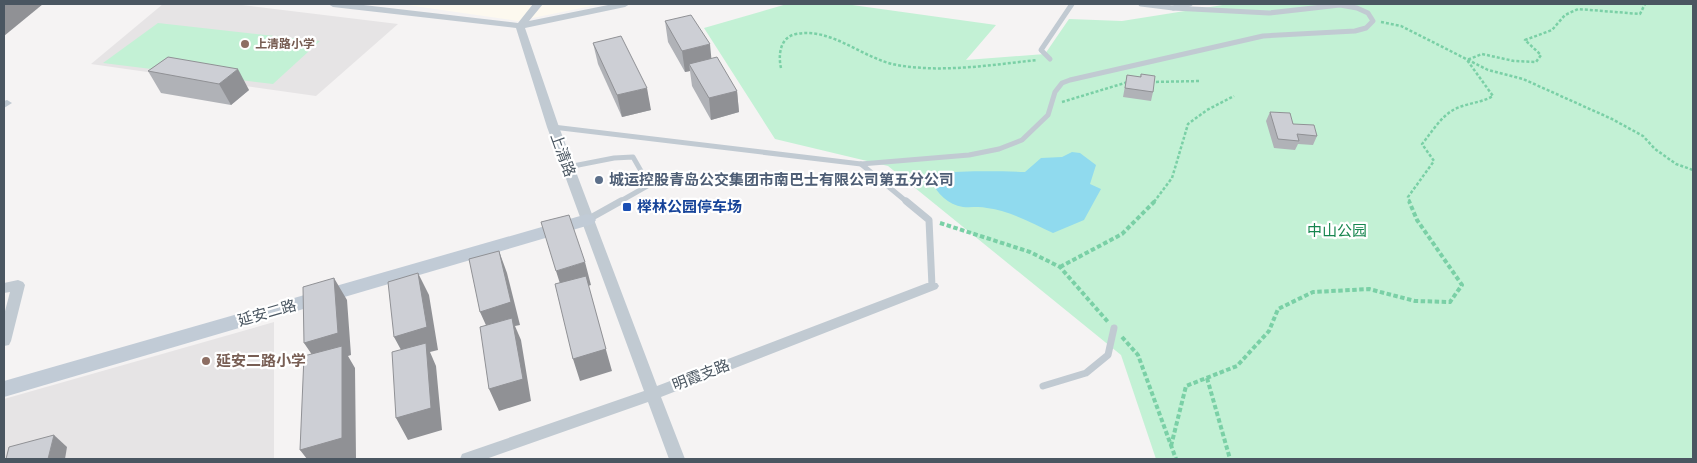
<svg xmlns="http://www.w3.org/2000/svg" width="1697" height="463" font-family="Rubik,'Noto Sans SC',sans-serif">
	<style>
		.commercial { fill: #fdf9ef }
		.education { fill: #e6e4e5 }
		.green { fill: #c3f1d5 }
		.water { fill: #90daee }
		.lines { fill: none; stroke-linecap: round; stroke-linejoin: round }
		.path-far1 { stroke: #7ad0a6; stroke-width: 2.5; stroke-dasharray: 3 2; stroke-linecap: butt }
		.path { stroke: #7ad0a6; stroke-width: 4; stroke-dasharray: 4.5 2.5; stroke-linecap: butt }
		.lane-far1 { stroke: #c1cad2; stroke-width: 5 }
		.lane { stroke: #c1cad2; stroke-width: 7 }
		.street { fill: #c1cad2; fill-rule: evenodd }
		.secondary { fill: #c1cbd6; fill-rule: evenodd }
		.wall { fill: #b0b2b7 }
		.shaded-wall { fill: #909195 }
		.building { fill: #cdcfd5; stroke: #909195 }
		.education-dot { fill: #8d6e63; stroke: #fff; stroke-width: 2 }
		.service-dot { fill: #5c6f8a; stroke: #fff; stroke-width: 2 }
		.transit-dot { fill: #1a4fb4; stroke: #fff; stroke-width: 2 }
		.labels { text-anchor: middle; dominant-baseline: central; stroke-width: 4.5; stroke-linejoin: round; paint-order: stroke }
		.far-education-label { font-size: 12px; font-weight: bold; fill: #785e54; stroke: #fff; text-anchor: start }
		.street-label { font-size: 15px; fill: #4a5661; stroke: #fff }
		.service-label { font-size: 15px; font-weight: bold; fill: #4e5e75; stroke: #fff; text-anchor: start }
		.transit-label { font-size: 15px; font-weight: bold; fill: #164399; stroke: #fff; text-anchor: start }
		.park-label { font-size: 15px; fill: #17864f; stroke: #fff }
		.education-label { font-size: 15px; font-weight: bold; fill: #785e54; stroke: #fff; text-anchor: start }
	</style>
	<rect width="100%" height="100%" fill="#f5f3f3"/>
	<polygon class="commercial" points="400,4 601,4 518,21"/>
	<g class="education">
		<polygon points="163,4 234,4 398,24 316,96 91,64"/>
		<polygon points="274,322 274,459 4,459 4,399"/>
	</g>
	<g class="green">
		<polygon points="787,4 845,4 996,25 966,60 1045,54 1069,19 1122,21 1229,4 1693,4 1693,459 1156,459 1121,355 888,166 775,139 704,28"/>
		<polygon points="158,23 320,41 273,84 103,63"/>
	</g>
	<path class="water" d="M1072 152 1080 153 1096 165 1090 184 1101 189 1084 220 1053 233C1032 223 1010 211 987 208 979 206 971 208 963 207 948 205 937 193 931 181L935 173C965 171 994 171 1025 172L1041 158 1062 157Z"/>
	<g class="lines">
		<g class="path-far1">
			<polyline points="1381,22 1401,26 1488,70 1523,79 1612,119 1643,136 1655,149 1676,164 1693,170"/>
			<path d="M781 68C778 55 780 37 796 34 832 27 863 59 897 65 942 73 991 65 1037 60"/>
			<polyline points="1151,82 1201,81"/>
			<polyline points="1062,102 1128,82"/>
			<polyline points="1154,202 1172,178 1188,124 1207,110 1234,96"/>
			<path d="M1410 202 1408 197 1434 161 1422 144C1432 132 1441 116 1455 109 1467 103 1481 103 1493 96L1467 60 1482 54 1514 61 1536 62 1541 55 1525 40 1552 30 1565 15 1578 9 1640 14 1645 4"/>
		</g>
		<g class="path">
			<polyline points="940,223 1030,252 1060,267 1108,322"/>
			<polyline points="1060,267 1122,234 1155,201"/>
			<polyline points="1122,337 1138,355 1176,459"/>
			<polyline points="1207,378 1230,459"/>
			<polyline points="1171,446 1186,386 1237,366 1269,331 1278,309 1313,292 1369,289 1415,301 1450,302 1462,285 1417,220 1409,201"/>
		</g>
		<g class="lane-far1">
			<polyline points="1141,4 1173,8 1190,4"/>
			<polyline points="1050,59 1041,50 1072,4"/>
			<polyline points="553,127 861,164 969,155 999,149 1022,140 1048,115 1055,92 1062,83 1070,80 1263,36 1355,31 1366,28 1373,21 1368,13 1357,8 1340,5 1269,13 1173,8"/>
			<polyline points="861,164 907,202"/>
			<polyline points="568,167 614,158 633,157 649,185 619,202"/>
		</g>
		<g class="lane">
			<polyline points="906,201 929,220 932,286"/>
			<polyline points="587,220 621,201"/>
			<polyline points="1043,386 1086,373 1108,355 1114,328"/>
		</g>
		<g class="street">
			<polygon points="328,4 355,4 518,23 533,4 543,4 529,21 613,4 630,4 625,7 525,28 559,127 657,386 927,283 937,283 939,286 937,289 661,397 685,459 669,459 648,402 486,459 460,459 462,454 644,391 547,127 516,28 333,7"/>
			<polygon points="7,100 12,103 4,108 4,101"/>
			<polygon points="18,280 23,282 25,285 11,341 9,345 4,346 4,315 10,292 4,293 4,283"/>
		</g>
		<polygon class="secondary" points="587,214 593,216 596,220 593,224 4,397 4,381"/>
	</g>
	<g class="wall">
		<polygon points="665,21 711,59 737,91 739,112 711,120 692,86 690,71 685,72 668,42"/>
		<polygon points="593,43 651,110 622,117 598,64"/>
		<polygon points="168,57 249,90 231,105 161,93 148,71"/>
		<polygon points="1141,74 1153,92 1151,101 1123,97 1127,75 1140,77"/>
		<polygon points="1270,112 1317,136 1313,145 1298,144 1295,150 1274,148 1266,121"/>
	</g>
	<g class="shaded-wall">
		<polygon points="4,4 43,4 4,36"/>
		<polygon points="710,44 712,65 689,64 690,71 685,72 682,51"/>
		<polygon points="238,69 249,90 231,105 219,84"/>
		<polygon points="647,88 651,110 622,117 617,95"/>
		<polygon points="737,91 739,112 711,120 709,98"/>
		<polygon points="499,251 507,273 520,325 515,326 521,340 531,401 499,411 489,389 490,334 480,312"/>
		<polygon points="585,262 591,285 588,286 612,371 580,381 573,359 563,293 556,271"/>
		<polygon points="418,273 429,295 438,350 430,352 436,366 442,430 408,440 396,418 406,359 394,337"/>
		<polygon points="334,278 347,300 351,355 348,356 355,368 356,459 307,459 300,450 319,365 304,343"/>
		<polygon points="54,435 67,447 65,459 48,459"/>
	</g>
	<g class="building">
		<polygon points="691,15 710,44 682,51 665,21"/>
		<polygon points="621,36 647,88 617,95 593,43"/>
		<polygon points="168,57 238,69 219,84 148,71"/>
		<polygon points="717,57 737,91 709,98 689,64"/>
		<polygon points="1141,74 1155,76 1153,92 1125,88 1127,75 1141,77"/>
		<polygon points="1270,112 1290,113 1293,124 1314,125 1317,136 1297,134 1299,141 1278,139"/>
		<polygon points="569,215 585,262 556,271 541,222"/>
		<polygon points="499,251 511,302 480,312 469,259"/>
		<polygon points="418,273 427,327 394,337 388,282"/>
		<polygon points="586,276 606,349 573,359 555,284"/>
		<polygon points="334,278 338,333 304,343 303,287"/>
		<polygon points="512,318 523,379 489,389 480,327"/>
		<polygon points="426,343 431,408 396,418 392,352"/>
		<polygon points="342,346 342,438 300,450 304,356"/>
		<polygon points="54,435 48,459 6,459 9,447"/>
	</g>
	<g class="education-dot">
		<circle cx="245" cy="44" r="5"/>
		<circle cx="206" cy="361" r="5"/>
	</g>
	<circle class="service-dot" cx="599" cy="180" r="5"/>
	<rect class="transit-dot" x="622" y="202" width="10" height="10" rx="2.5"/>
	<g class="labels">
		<g class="far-education-label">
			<text x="255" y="44">上清路小学</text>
		</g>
		<g class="street-label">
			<text transform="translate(563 155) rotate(70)">上清路</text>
			<text transform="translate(267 313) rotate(-16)">延安二路</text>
			<text transform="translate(701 375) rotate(-21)">明霞支路</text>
		</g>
		<g class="service-label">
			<text x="609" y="180">城运控股青岛公交集团市南巴士有限公司第五分公司</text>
		</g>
		<g class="transit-label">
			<text x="637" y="207">榉林公园停车场</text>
		</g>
		<g class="park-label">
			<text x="1337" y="231">中山公园</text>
		</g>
		<g class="education-label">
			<text x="216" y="361">延安二路小学</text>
		</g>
	</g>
	<rect width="1697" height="463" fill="none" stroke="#4a5661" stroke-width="10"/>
</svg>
